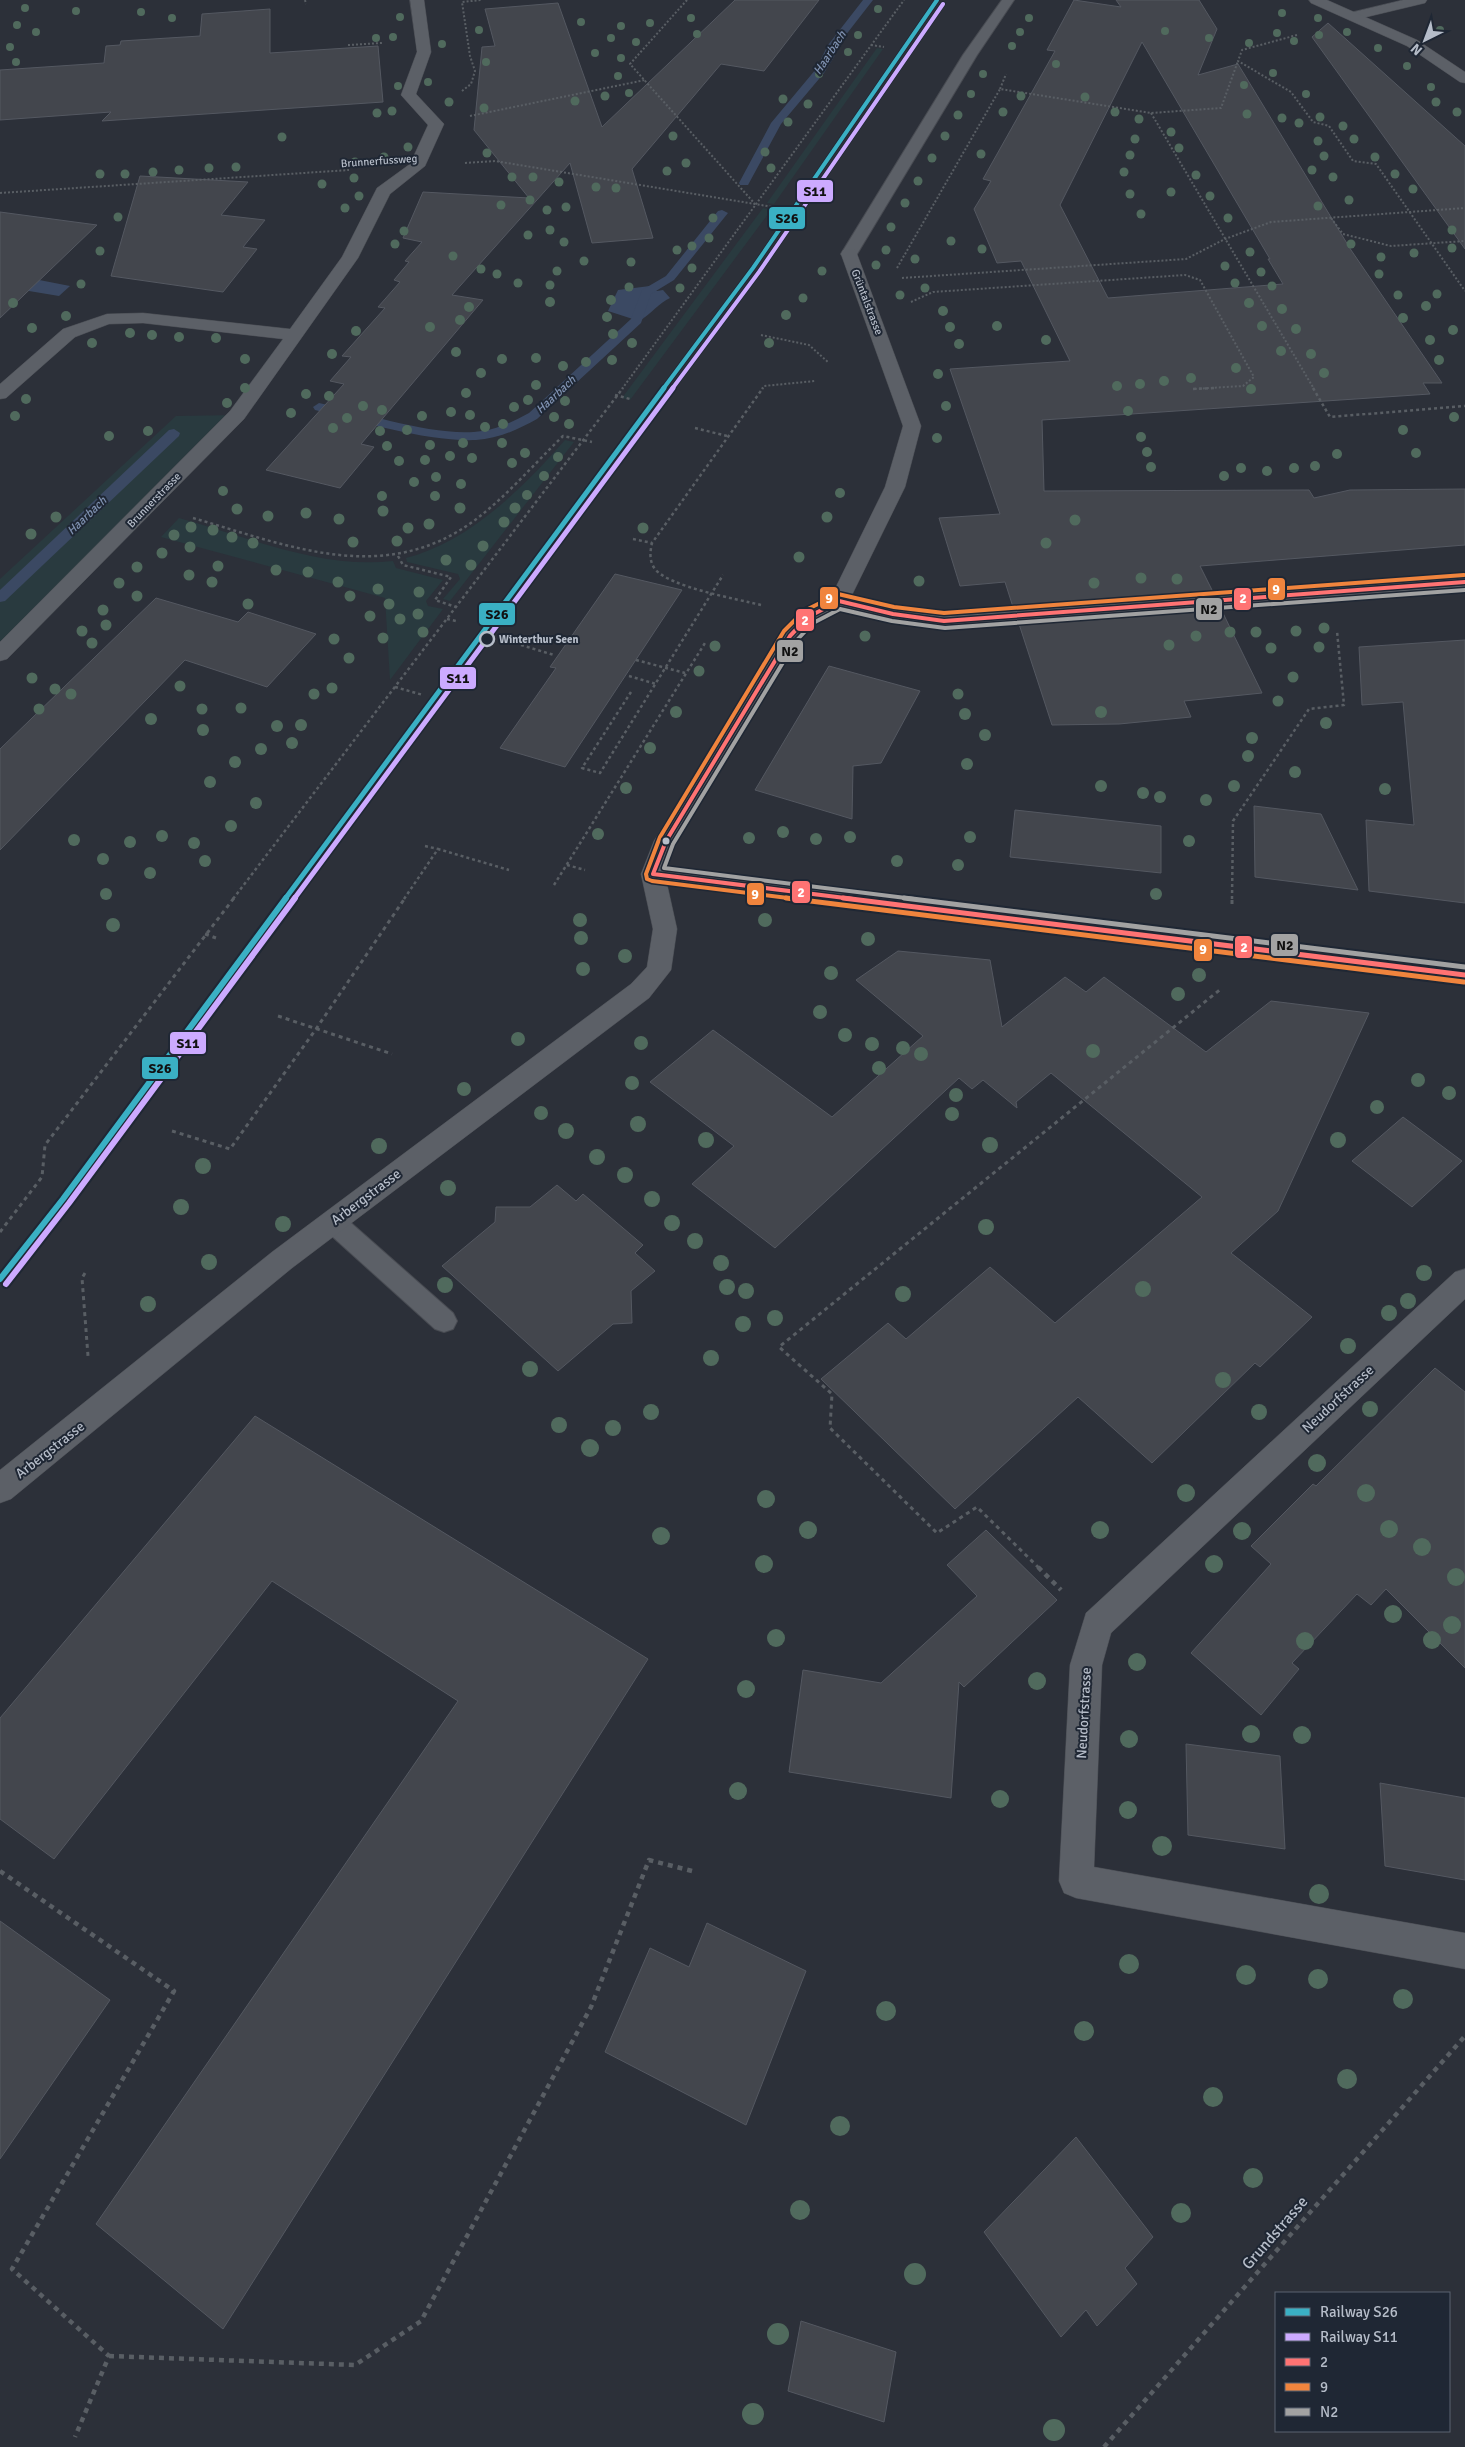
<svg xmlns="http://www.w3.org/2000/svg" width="1465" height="2447" font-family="Signika,sans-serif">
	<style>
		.green { fill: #293a3f }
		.water { fill: #3b4963 }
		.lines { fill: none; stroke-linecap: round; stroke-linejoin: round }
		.stream { fill: #3b4963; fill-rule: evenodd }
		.building { fill: #43464d; stroke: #545861; fill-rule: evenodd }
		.service-casing { stroke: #484b52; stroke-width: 2 }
		.minor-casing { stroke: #484b52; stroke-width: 1 }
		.tertiary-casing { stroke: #484b52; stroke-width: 1 }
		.path-far3 { stroke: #595e64; stroke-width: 2; stroke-dasharray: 2 2; stroke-linecap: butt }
		.path-far2 { stroke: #595e64; stroke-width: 2.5; stroke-dasharray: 3 3; stroke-linecap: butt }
		.path-far1 { stroke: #595e64; stroke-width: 3; stroke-dasharray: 4 4; stroke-linecap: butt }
		.path { stroke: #595e64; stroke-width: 4.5; stroke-dasharray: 5 5; stroke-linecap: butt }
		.service { fill: #5c6067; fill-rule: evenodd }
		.minor { fill: #5c6067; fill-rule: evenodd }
		.tertiary { fill: #5c6067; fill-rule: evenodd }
		.bus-1-far1-casing { stroke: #1f2734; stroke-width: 7 }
		.bus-1-casing { stroke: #1f2734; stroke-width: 9 }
		.bus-2-far1-casing { stroke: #1f2734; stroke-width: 7 }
		.bus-2-casing { stroke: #1f2734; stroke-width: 9 }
		.bus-3-far1-casing { stroke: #1f2734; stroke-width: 7 }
		.bus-3-casing { stroke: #1f2734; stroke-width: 9 }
		.bus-1-far1 { stroke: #ff7373; stroke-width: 4 }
		.bus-1 { stroke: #ff7373; stroke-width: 5 }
		.bus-2-far1 { stroke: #f0843d; stroke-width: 4 }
		.bus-2 { stroke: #f0843d; stroke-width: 5 }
		.bus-3-far1 { stroke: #a2a2a2; stroke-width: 4 }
		.bus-3 { stroke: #a2a2a2; stroke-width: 5 }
		.rail-1-far2-casing { stroke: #1f2734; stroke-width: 5.5 }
		.rail-1-far1-casing { stroke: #1f2734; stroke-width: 8 }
		.rail-1-casing { stroke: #1f2734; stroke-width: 10 }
		.rail-2-far2-casing { stroke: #1f2734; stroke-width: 5.5 }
		.rail-2-far1-casing { stroke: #1f2734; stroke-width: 8 }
		.rail-2-casing { stroke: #1f2734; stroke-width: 10 }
		.rail-1-far2 { stroke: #3ab0c4; stroke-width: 4 }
		.rail-1-far1 { stroke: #3ab0c4; stroke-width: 5 }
		.rail-1 { stroke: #3ab0c4; stroke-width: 6 }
		.rail-2-far2 { stroke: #caf; stroke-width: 4 }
		.rail-2-far1 { stroke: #caf; stroke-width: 5 }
		.rail-2 { stroke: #caf; stroke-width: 6 }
		.tree { fill: #506a5d }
		.stop-dot { fill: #1f2734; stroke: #b6bdc9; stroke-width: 2.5 }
		.bus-dot { fill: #b6bdc9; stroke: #1f2734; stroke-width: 2 }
		.labels { text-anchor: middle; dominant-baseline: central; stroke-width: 4; stroke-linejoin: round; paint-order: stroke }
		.far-street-label { font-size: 11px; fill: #b6bdc9; stroke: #1f2734 }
		.far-stop-label { font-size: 11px; font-weight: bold; fill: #b6bdc9; stroke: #1f2734; text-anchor: start }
		.far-water-label { font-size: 12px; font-style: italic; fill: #7f91b0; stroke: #1f2734 }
		.street-label { font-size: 14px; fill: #b6bdc9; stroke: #1f2734 }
		.near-street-label { font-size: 16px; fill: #b6bdc9; stroke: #1f2734 }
		.line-badge { stroke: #1f2734; stroke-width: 2 }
		.badge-label { font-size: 14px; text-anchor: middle; font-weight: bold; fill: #fff }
		.pale-badge-label { font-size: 14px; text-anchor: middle; font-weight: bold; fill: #111 }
	</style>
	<rect width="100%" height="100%" fill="#2c3039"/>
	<g class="green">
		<polygon points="877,48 883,49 774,204 767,203"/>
		<polygon points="763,208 771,210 630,400 622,398"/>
		<polygon points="237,415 0,654 0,579 176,416"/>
		<path d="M565 440 574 442 450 601 443 599 460 579 458 574 407 562 406 558C469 542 523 488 565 440Z"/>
		<path d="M179 518C248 537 320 569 393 561L396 568 443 580 426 601 428 606 443 609 390 680 385 598 161 537Z"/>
	</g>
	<g class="water">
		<polygon points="29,278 70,286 59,296 17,289"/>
		<path d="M650 286 657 291 663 290 670 298C660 302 650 315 639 321L608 311 618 290Z"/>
	</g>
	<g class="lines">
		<g class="stream">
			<polygon points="863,0 873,0 838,45 834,57 824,73 781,124 748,185 740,185 739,183 771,123 816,69 828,45"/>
			<path d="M722 210 728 213 674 280 651 294 641 323 537 419C519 429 498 439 476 440 428 442 362 422 315 410L313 407 319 403C364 413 438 438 482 431 499 429 514 421 529 413L631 319 642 290 666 276 718 211Z"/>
			<polygon points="174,429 180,433 179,436 5,601 0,602 0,590 169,430"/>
		</g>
	</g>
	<g class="building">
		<polygon points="735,0 819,0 764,71 721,64 632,169 653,238 592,243 570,163 452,295 483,300 361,444 374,447 340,488 266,470 344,384 330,381 351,357 342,356 385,308 378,307 400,282 394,280 409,262 405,261 422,242 403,238 423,192 529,198 474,130 482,47 495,46 485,9 558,3 602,127"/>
		<path d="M1074 0 1121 7 1116 0H1199L1217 29 1198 75 1238 64 1351 250 1442 383H1423L1430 394 1042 420 1044 491 1309 490 1314 498 1350 490 1465 489V545L1200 566 1213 592 1013 607 1005 582 960 586 939 518 1000 514 950 369 1070 361 1021 261 997 263 974 209 991 181 983 179 1055 51 1047 50ZM1142 42 1270 259H1268L1283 284 1108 298 1060 205Z"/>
		<polygon points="270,9 270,53 378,46 383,102 102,121 111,112 0,120 0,70 104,63 106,46 120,45 121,41 200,36 202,14"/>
		<polygon points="1328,23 1465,146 1465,249 1312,37"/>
		<polygon points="140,176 248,182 221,215 265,220 243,247 257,249 223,292 111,276"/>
		<polygon points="0,212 97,225 0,318"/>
		<polygon points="615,574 682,590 565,767 500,748 556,668 550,667"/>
		<polygon points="156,598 238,622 248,612 316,634 267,687 185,660 0,850 0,749"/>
		<polygon points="1221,609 1262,693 1184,701 1191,717 1119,724 1052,725 1019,624"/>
		<polygon points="1465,640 1465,903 1369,891 1366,820 1414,825 1403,702 1362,705 1359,647"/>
		<polygon points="829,666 920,691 881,763 853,766 852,819 755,790"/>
		<polygon points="1254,806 1321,814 1358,890 1255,877"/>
		<polygon points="1015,810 1161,826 1161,873 1010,857"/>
		<polygon points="898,951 990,960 1002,1027 1065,977 1086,992 1104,977 1206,1052 1271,1001 1369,1013 1278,1211 1231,1253 1312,1317 1260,1367 1255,1363 1152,1463 1078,1397 955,1509 821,1379 888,1323 906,1339 990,1267 1055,1323 1202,1197 1051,1073 1016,1102 1017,1108 983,1080 972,1089 959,1078 775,1248 692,1184 734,1146 650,1082 713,1030 832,1117 923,1036 856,980"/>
		<polygon points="1403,1117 1462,1161 1412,1207 1352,1161"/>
		<polygon points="557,1185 576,1201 583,1194 643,1245 635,1253 655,1271 631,1291 632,1323 613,1324 558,1371 442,1266 495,1222 496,1207 530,1207"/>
		<polygon points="1435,1368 1465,1392 1465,1668 1386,1589 1371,1605 1357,1594 1292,1663 1299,1669 1261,1715 1191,1653 1271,1564 1251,1546 1313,1484 1316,1486"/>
		<polygon points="255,1416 648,1659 223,2329 96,2224 458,1701 272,1581 54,1859 0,1819 0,1718"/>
		<polygon points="986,1530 1057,1600 964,1687 959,1682 951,1798 789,1772 803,1670 881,1683 977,1596 947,1565"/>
		<polygon points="1186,1744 1280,1756 1285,1849 1188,1835"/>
		<polygon points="1380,1783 1465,1798 1465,1880 1385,1866"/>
		<polygon points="0,1921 110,2000 0,2159"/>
		<polygon points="707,1923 806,1971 746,2125 605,2052 650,1948 689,1967"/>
		<polygon points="1076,2137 1153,2237 1125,2268 1137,2284 1097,2326 1086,2310 1061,2337 984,2232"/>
		<polygon points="801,2321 896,2352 884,2422 788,2391"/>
	</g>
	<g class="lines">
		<g class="service-casing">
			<g id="service">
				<polygon points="1002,0 1014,0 977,55 857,254 854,257 844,257 841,254 963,55"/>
				<polygon points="333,1211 342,1215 453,1313 457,1321 453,1329 444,1332 435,1329 324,1229 321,1222 324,1215"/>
			</g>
		</g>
		<g class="minor-casing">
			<g id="minor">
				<polygon points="410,0 424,0 431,52 416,94 444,124 425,166 390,194 358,258 244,419 7,659 0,661 0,642 230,411 283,339 143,323 109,324 75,337 6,398 0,399 0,384 63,329 107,314 143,313 290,329 342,257 377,188 410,164 428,125 401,95 417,52"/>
				<polygon points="1403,0 1427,0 1425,3 1354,20 1347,16 1349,13"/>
				<polygon points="849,249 855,250 857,254 921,426 905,487 849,601 846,606 815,622 798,640 677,842 667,867 1465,966 1465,984 667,884 677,929 671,970 649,998 292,1268 11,1499 0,1503 0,1470 272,1252 631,984 647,967 653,929 641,874 654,841 783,631 801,612 831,597 885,487 903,426 841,254 843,250"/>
				<polygon points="1465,1269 1465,1299 1111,1633 1102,1665 1094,1867 1465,1933 1465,1969 1076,1898 1064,1893 1059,1881 1070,1665 1086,1613 1455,1272"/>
			</g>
		</g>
		<g class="tertiary-casing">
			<g id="tertiary">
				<polygon points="1309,0 1327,0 1417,40 1465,72 1465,83 1460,82 1407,46 1311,3"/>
				<polygon points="1465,576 1465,588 944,628 893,621 832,606 829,601 832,596 839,594 893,607 944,614"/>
			</g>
		</g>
		<g class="path-far3">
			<polyline points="305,0 306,4"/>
			<polyline points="687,0 630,64 755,204 773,207"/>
			<polyline points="1297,35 1242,50 1238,61 1291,92 1313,122 1329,126 1353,161 1376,164 1465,291"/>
			<polyline points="348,45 382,43"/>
			<polyline points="871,45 884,47"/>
			<polyline points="1000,89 1006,74"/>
			<polyline points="462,91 471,84 475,71 470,56 462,2 481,0"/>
			<polyline points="1151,113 1314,389"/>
			<polyline points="470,116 645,80"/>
			<polyline points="465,163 495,161 755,204"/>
			<polyline points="0,193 349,170"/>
			<polyline points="1331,218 1343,234 1391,246 1465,241"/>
			<polyline points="897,268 1000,89 1151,113 1221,108 1238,61"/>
			<polyline points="902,278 1186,259 1225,239 1271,222 1465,208"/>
			<polyline points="911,302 933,292 1185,275 1200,280 1254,377 1243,386 1193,389"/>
			<polyline points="761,335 809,345 829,363"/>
			<polyline points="622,389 904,0"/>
			<polyline points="762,389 764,386 815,381"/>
		</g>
		<g class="path-far2">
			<polyline points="1313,388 1330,417 1465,406"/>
			<polyline points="1193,389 1214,388"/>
			<polyline points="615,395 630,399"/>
			<polyline points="695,428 727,436"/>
			<path d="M193 518C289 546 385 587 475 520 507 496 534 464 563 436L592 442"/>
			<polyline points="633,539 652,543"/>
			<polyline points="398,556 403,565 451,577 435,600 456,607"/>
			<path d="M761 605C737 599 669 587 655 569 649 561 650 552 652 543L763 388"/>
			<polyline points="447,619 456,621"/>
			<polyline points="521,645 554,655"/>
			<polyline points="636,660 685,673"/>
			<polyline points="629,676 656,684"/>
			<polyline points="395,687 423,695"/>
			<polyline points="631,692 582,768 600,773 723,575"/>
			<polyline points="425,846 438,849"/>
			<polyline points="567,865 585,870"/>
			<polyline points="554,885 705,643"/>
			<polyline points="233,899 623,388"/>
			<polyline points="404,899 438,849 509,870"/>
			<polyline points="1232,899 1233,821 1309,709 1344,705 1337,631"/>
		</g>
		<g class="path-far1">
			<polyline points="1232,904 1232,898"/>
			<polyline points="205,934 216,938"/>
			<polyline points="278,1016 392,1054"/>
			<polyline points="172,1131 230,1149 316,1029 405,898"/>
			<polyline points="0,1232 42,1177 45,1145 234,898"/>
			<polyline points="85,1273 82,1278 88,1356"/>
			<polyline points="1039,1568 977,1507 937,1533 830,1428 832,1394 779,1347 1222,988"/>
		</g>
		<g class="path">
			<polyline points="1038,1567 1061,1590"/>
			<polyline points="0,1871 174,1991 12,2269 109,2356 75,2437"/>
			<polyline points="109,2356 355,2365 421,2321 591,2007 649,1860 696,1872"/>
			<polyline points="1104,2447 1465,2036"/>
		</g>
		<use href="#service" class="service"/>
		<use href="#minor" class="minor"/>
		<use href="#tertiary" class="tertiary"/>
		<g class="bus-1-far1-casing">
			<polyline id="bus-1-far1" points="853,899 653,874 666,841 790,636 808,617 839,601 893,614 944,621 1465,582"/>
		</g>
		<g class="bus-1-casing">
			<polyline id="bus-1" points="843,898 1465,975"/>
		</g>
		<g class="bus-2-far1-casing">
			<polyline id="bus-2-far1" points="796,899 652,881 647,879 646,874 660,837 784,631 804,611 838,594 894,607 944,613 1464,575"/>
		</g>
		<g class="bus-2-casing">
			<polyline id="bus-2" points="786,898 1464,982"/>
		</g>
		<g class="bus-3-far1-casing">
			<polyline id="bus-3-far1" points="914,899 664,868 673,844 796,641 813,623 840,609 892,621 945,628 1465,590"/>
		</g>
		<g class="bus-3-casing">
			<polyline id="bus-3" points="904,898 1465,967"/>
		</g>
		<use href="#bus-1-far1" class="bus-1-far1"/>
		<use href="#bus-1" class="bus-1"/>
		<use href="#bus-2-far1" class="bus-2-far1"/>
		<use href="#bus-2" class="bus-2"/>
		<use href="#bus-3-far1" class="bus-3-far1"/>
		<use href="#bus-3" class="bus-3"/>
		<g class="rail-1-far2-casing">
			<polyline id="rail-1-far2" points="663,389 753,268 937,0"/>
		</g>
		<g class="rail-1-far1-casing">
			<polyline id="rail-1-far1" points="285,899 664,388"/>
		</g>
		<g class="rail-1-casing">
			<polyline id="rail-1" points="0,1279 63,1199 286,898"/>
		</g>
		<g class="rail-2-far2-casing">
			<polyline id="rail-2-far2" points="672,389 759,272 943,4"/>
		</g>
		<g class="rail-2-far1-casing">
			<polyline id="rail-2-far1" points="294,899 673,388"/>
		</g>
		<g class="rail-2-casing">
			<polyline id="rail-2" points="6,1284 69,1203 295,898"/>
		</g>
		<use href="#rail-1-far2" class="rail-1-far2"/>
		<use href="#rail-1-far1" class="rail-1-far1"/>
		<use href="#rail-1" class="rail-1"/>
		<use href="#rail-2-far2" class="rail-2-far2"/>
		<use href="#rail-2-far1" class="rail-2-far1"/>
		<use href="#rail-2" class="rail-2"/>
	</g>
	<g class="tree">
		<circle cx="25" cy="8" r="4"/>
		<circle cx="878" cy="9" r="4"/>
		<circle cx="76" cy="11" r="4"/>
		<circle cx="141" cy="12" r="4"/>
		<circle cx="1282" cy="13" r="4"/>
		<circle cx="400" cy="17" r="4"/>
		<circle cx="172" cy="18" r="4"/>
		<circle cx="691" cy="18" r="4"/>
		<circle cx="1029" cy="18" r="4"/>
		<circle cx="1318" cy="18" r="4"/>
		<circle cx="581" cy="22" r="4"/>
		<circle cx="650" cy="23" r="4"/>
		<circle cx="17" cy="25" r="4"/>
		<circle cx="621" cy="26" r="4"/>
		<circle cx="479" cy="30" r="4"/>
		<circle cx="1440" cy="30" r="4"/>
		<circle cx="1165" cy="31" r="4"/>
		<circle cx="36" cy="32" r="4"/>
		<circle cx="1020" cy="32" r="4"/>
		<circle cx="1347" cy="32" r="4"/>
		<circle cx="1277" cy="33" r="4"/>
		<circle cx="697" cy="34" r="4"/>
		<circle cx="858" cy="35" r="4"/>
		<circle cx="1319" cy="35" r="4"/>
		<circle cx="393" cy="37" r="4"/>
		<circle cx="376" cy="38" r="4"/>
		<circle cx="611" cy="38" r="4"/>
		<circle cx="1209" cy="38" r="4"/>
		<circle cx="1294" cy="41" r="4"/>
		<circle cx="636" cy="42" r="4"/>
		<circle cx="1249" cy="43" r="4"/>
		<circle cx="442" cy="44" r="4"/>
		<circle cx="1012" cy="46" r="4"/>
		<circle cx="10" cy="47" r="4"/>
		<circle cx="1378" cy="48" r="4"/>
		<circle cx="848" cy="52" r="4"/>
		<circle cx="595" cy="53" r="4"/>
		<circle cx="621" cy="58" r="4"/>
		<circle cx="16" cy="62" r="4"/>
		<circle cx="486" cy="62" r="4"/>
		<circle cx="1056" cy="64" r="4"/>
		<circle cx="1407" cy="66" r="4"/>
		<circle cx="1273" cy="73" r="4"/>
		<circle cx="819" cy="74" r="4"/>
		<circle cx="983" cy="74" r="4"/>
		<circle cx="618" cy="76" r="4"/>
		<circle cx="428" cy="82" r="4"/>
		<circle cx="1244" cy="85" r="4"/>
		<circle cx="398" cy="86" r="4"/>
		<circle cx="1431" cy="87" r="4"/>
		<circle cx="629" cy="93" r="4"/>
		<circle cx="971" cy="94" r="4"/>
		<circle cx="1306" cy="94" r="4"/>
		<circle cx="605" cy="96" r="4.5"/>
		<circle cx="1021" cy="96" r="4.5"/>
		<circle cx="1085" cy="97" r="4.5"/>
		<circle cx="783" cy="99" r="4.5"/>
		<circle cx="575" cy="101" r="4.5"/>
		<circle cx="449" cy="102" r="4.5"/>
		<circle cx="1436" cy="102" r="4.5"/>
		<circle cx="808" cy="104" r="4.5"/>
		<circle cx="484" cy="108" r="4.5"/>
		<circle cx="392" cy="111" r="4.5"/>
		<circle cx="1003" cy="112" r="4.5"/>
		<circle cx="1115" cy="112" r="4.5"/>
		<circle cx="1457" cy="112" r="4.5"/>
		<circle cx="377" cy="113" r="4.5"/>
		<circle cx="1247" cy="114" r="4.5"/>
		<circle cx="958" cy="115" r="4.5"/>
		<circle cx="1320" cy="117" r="4.5"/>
		<circle cx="1282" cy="118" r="4.5"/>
		<circle cx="1139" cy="119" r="4.5"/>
		<circle cx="788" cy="122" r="4.5"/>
		<circle cx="1299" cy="123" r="4.5"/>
		<circle cx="1343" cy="126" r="4.5"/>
		<circle cx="1171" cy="132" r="4.5"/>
		<circle cx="673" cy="136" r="4.5"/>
		<circle cx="945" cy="136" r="4.5"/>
		<circle cx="282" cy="137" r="4.5"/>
		<circle cx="1135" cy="139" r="4.5"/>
		<circle cx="1354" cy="139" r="4.5"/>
		<circle cx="1318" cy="141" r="4.5"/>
		<circle cx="408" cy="147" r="4.5"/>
		<circle cx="1179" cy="148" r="4.5"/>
		<circle cx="765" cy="152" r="4.5"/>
		<circle cx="487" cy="153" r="4.5"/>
		<circle cx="981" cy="154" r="4.5"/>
		<circle cx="1130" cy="155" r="4.5"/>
		<circle cx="1324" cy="156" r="4.5"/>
		<circle cx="384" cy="157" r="4.5"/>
		<circle cx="1375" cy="157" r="4.5"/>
		<circle cx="932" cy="158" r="4.5"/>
		<circle cx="355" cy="162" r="4.5"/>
		<circle cx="686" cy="163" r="4.5"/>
		<circle cx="236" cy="167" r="4.5"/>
		<circle cx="209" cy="168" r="4.5"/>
		<circle cx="771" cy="168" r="4.5"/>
		<circle cx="179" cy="170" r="4.5"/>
		<circle cx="1312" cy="170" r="4.5"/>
		<circle cx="667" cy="171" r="4.5"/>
		<circle cx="153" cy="172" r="4.5"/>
		<circle cx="1124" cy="172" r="4.5"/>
		<circle cx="100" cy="174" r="4.5"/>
		<circle cx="125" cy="174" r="4.5"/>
		<circle cx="1395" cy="174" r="4.5"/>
		<circle cx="1196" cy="175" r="4.5"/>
		<circle cx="512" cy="177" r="4.5"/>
		<circle cx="533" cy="177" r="4.5"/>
		<circle cx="1333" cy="177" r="4.5"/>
		<circle cx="354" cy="178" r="4.5"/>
		<circle cx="918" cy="181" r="4.5"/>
		<circle cx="559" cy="182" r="4.5"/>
		<circle cx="322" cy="184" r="4.5"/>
		<circle cx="596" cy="187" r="4.5"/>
		<circle cx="616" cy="188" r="4.5"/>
		<circle cx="1413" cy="189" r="4.5"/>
		<circle cx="1171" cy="192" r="4.5"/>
		<circle cx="1130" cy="194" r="4.5"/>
		<circle cx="359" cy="196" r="4.5"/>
		<circle cx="1210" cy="196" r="4.5"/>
		<circle cx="530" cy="200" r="4.5"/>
		<circle cx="1349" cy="200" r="4.5"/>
		<circle cx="905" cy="203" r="4.5"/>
		<circle cx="501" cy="205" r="4.5"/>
		<circle cx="1318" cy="206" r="4.5"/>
		<circle cx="566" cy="207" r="4.5"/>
		<circle cx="345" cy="208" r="4.5"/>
		<circle cx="547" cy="210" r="4.5"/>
		<circle cx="1141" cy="214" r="4.5"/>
		<circle cx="118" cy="217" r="4.5"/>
		<circle cx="713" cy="218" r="4.5"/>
		<circle cx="1228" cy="218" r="4.5"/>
		<circle cx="891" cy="227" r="4.5"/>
		<circle cx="550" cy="230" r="4.5"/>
		<circle cx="1452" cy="230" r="4.5"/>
		<circle cx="404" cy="231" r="4.5"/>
		<circle cx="528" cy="235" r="4.5"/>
		<circle cx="709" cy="238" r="4.5"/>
		<circle cx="951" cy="241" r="4.5"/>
		<circle cx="564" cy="242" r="4.5"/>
		<circle cx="395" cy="244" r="4.5"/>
		<circle cx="1351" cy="244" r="4.5"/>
		<circle cx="692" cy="246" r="4.5"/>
		<circle cx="1452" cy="248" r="4.5"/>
		<circle cx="982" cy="249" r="4.5"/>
		<circle cx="677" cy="250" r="4.5"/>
		<circle cx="886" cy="250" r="4.5"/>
		<circle cx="100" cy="251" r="4.5"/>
		<circle cx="1250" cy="252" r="4.5"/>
		<circle cx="1414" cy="253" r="4.5"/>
		<circle cx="453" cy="256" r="4.5"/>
		<circle cx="1381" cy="257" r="4.5"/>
		<circle cx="915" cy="259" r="4.5"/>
		<circle cx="584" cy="261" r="4.5"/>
		<circle cx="631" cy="262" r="4.5"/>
		<circle cx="876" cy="265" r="4.5"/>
		<circle cx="1225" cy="266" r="4.5"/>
		<circle cx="692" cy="268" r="4.5"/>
		<circle cx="481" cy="269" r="4.5"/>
		<circle cx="557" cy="271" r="4.5"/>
		<circle cx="822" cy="271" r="4.5"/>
		<circle cx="1261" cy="272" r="4.5"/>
		<circle cx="497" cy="274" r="4.5"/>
		<circle cx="1379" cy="274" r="4.5"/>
		<circle cx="518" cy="283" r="4.5"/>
		<circle cx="1235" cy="283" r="4.5"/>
		<circle cx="81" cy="284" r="4.5"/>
		<circle cx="550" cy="285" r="4.5"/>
		<circle cx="1272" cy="286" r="4.5"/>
		<circle cx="629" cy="287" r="4.5"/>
		<circle cx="680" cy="288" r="4.5"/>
		<circle cx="925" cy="288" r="4.5"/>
		<circle cx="1437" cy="294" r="4.5"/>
		<circle cx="900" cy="295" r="4.5"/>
		<circle cx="1398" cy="295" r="4.5"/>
		<circle cx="803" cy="298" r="4.5"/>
		<circle cx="611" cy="300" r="5"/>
		<circle cx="550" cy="302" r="5"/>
		<circle cx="13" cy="303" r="5"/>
		<circle cx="1249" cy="303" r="5"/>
		<circle cx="1426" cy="306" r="5"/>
		<circle cx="469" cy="307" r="5"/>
		<circle cx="1282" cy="309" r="5"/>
		<circle cx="943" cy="311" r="5"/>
		<circle cx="786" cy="315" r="5"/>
		<circle cx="66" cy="316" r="5"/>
		<circle cx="607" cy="317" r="5"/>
		<circle cx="1403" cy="318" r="5"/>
		<circle cx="460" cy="320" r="5"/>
		<circle cx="997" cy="326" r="5"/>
		<circle cx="1262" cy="326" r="5"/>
		<circle cx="430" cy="327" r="5"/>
		<circle cx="950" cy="327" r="5"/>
		<circle cx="32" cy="328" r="5"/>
		<circle cx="1296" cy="329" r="5"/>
		<circle cx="1453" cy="330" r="5"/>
		<circle cx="356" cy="331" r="5"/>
		<circle cx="130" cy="333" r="5"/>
		<circle cx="613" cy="334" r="5"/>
		<circle cx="152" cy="335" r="5"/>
		<circle cx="179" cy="337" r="5"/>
		<circle cx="216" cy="338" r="5"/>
		<circle cx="1046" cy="340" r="5"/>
		<circle cx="1430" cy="340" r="5"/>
		<circle cx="92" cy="343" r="5"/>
		<circle cx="632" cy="343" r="5"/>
		<circle cx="769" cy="343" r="5"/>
		<circle cx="959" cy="344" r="5"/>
		<circle cx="1281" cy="351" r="5"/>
		<circle cx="456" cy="352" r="5"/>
		<circle cx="332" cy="354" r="5"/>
		<circle cx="1311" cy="354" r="5"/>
		<circle cx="536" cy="358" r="5"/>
		<circle cx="245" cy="359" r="5"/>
		<circle cx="502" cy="359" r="5"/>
		<circle cx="612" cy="360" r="5"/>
		<circle cx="1439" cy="360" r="5"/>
		<circle cx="586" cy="362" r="5"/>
		<circle cx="563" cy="366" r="5"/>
		<circle cx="1236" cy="368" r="5"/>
		<circle cx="481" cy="373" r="5"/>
		<circle cx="1324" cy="373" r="5"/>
		<circle cx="938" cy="374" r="5"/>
		<circle cx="1191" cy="378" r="5"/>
		<circle cx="1164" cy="381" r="5"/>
		<circle cx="1140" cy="384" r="5"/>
		<circle cx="536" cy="385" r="5"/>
		<circle cx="1117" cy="386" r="5"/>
		<circle cx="245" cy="388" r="5"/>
		<circle cx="1251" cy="389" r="5"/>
		<circle cx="466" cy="393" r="5"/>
		<circle cx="306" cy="394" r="5"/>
		<circle cx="329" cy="396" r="5"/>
		<circle cx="26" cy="399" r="5"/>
		<circle cx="528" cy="400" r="5"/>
		<circle cx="565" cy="401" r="5"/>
		<circle cx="227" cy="403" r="5"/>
		<circle cx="363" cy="406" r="5"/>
		<circle cx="946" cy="406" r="5"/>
		<circle cx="514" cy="407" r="5"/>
		<circle cx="382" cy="410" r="5"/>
		<circle cx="1128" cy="411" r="5"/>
		<circle cx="451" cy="412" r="5"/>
		<circle cx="291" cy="413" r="5"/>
		<circle cx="470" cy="415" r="5"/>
		<circle cx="15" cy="416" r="5"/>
		<circle cx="422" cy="416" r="5"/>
		<circle cx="554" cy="417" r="5"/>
		<circle cx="1454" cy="417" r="5"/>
		<circle cx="347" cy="418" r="5"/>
		<circle cx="503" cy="424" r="5"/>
		<circle cx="569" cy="424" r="5"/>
		<circle cx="485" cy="427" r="5"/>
		<circle cx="333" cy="428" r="5"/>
		<circle cx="407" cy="430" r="5"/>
		<circle cx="1403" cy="430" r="5"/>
		<circle cx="148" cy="431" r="5"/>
		<circle cx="380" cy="431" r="5"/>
		<circle cx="109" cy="436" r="5"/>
		<circle cx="1141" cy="437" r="5"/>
		<circle cx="937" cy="438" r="5"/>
		<circle cx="463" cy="443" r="5"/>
		<circle cx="502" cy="443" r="5"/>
		<circle cx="430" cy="445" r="5"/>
		<circle cx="387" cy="446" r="5"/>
		<circle cx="1147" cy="452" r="5"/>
		<circle cx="525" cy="453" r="5"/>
		<circle cx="1416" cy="453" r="5"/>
		<circle cx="1337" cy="454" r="5"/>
		<circle cx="450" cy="456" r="5"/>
		<circle cx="558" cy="457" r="5"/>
		<circle cx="472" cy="458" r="5"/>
		<circle cx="425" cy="460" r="5"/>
		<circle cx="399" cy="461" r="5"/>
		<circle cx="512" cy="463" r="5"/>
		<circle cx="1315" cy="466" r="5"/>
		<circle cx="1151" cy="467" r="5"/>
		<circle cx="1241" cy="468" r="5"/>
		<circle cx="1294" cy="468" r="5"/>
		<circle cx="1267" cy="471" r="5"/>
		<circle cx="544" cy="476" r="5"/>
		<circle cx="1224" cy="476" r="5"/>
		<circle cx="436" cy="477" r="5"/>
		<circle cx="414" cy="482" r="5"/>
		<circle cx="461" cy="484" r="5"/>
		<circle cx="223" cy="491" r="5"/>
		<circle cx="840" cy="493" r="5"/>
		<circle cx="527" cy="495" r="5"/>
		<circle cx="382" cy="496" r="5"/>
		<circle cx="435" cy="496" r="5"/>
		<circle cx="460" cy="508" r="5.5"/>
		<circle cx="515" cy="508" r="5.5"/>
		<circle cx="237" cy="509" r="5.5"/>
		<circle cx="383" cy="511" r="5.5"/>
		<circle cx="306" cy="513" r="5.5"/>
		<circle cx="268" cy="516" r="5.5"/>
		<circle cx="56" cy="517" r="5.5"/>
		<circle cx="827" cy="517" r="5.5"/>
		<circle cx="339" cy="519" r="5.5"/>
		<circle cx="1075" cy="520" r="5.5"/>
		<circle cx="504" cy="522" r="5.5"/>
		<circle cx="429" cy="524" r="5.5"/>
		<circle cx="191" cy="527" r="5.5"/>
		<circle cx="408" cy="528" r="5.5"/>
		<circle cx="643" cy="528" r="5.5"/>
		<circle cx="213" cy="530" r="5.5"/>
		<circle cx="31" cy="534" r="5.5"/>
		<circle cx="174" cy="535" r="5.5"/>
		<circle cx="232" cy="537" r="5.5"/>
		<circle cx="397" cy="541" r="5.5"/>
		<circle cx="353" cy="542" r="5.5"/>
		<circle cx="253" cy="543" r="5.5"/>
		<circle cx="1046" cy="543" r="5.5"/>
		<circle cx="483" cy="546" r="5.5"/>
		<circle cx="190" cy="547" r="5.5"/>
		<circle cx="162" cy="553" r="5.5"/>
		<circle cx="799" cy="557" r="5.5"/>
		<circle cx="446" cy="560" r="5.5"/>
		<circle cx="471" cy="565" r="5.5"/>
		<circle cx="218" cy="566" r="5.5"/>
		<circle cx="137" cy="567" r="5.5"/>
		<circle cx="276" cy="570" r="5.5"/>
		<circle cx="308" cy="572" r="5.5"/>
		<circle cx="189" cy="575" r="5.5"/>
		<circle cx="1141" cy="578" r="5.5"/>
		<circle cx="1177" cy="579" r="5.5"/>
		<circle cx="919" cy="581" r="5.5"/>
		<circle cx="212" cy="582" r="5.5"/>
		<circle cx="338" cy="582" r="5.5"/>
		<circle cx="119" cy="583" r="5.5"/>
		<circle cx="1094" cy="583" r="5.5"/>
		<circle cx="378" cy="589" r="5.5"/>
		<circle cx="419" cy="592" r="5.5"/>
		<circle cx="137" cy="596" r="5.5"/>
		<circle cx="350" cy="596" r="5.5"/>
		<circle cx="248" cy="604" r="5.5"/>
		<circle cx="389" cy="604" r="5.5"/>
		<circle cx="103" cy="610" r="5.5"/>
		<circle cx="418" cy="614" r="5.5"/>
		<circle cx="370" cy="616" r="5.5"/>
		<circle cx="400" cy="619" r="5.5"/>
		<circle cx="106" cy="625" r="5.5"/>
		<circle cx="1324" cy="628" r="5.5"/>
		<circle cx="82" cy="631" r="5.5"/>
		<circle cx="1296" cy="631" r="5.5"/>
		<circle cx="423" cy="632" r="5.5"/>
		<circle cx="1230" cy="632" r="5.5"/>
		<circle cx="1256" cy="632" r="5.5"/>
		<circle cx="865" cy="636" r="5.5"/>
		<circle cx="1196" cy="636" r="5.5"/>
		<circle cx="383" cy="638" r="5.5"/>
		<circle cx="334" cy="639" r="5.5"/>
		<circle cx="92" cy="643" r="5.5"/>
		<circle cx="1169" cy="645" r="5.5"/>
		<circle cx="715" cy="646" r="5.5"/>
		<circle cx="1319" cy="647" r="5.5"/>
		<circle cx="1271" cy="648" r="5.5"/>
		<circle cx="349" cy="658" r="5.5"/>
		<circle cx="699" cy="671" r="5.5"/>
		<circle cx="1293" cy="677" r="5.5"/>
		<circle cx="32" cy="678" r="5.5"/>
		<circle cx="180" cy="686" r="5.5"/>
		<circle cx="332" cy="688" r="5.5"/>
		<circle cx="55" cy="689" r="5.5"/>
		<circle cx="71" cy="694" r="5.5"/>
		<circle cx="314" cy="694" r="5.5"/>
		<circle cx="958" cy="694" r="5.5"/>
		<circle cx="1278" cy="701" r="5.5"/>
		<circle cx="241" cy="708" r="5.5"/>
		<circle cx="39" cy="709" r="5.5"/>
		<circle cx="202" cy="709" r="5.5"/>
		<circle cx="676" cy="712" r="6"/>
		<circle cx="1101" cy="712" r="6"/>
		<circle cx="965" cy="714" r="6"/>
		<circle cx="151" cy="719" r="6"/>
		<circle cx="1326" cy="723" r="6"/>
		<circle cx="301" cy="725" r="6"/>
		<circle cx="277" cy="726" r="6"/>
		<circle cx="203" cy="730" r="6"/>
		<circle cx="985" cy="735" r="6"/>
		<circle cx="1252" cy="738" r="6"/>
		<circle cx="292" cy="743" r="6"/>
		<circle cx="650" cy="748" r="6"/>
		<circle cx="261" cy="749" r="6"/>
		<circle cx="1248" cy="756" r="6"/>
		<circle cx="235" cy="762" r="6"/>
		<circle cx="967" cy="764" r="6"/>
		<circle cx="1295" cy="772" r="6"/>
		<circle cx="210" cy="782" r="6"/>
		<circle cx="1101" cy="786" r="6"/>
		<circle cx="1234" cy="786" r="6"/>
		<circle cx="626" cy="788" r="6"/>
		<circle cx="1385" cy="789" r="6"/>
		<circle cx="1143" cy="793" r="6"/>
		<circle cx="1160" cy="797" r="6"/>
		<circle cx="1206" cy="800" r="6"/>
		<circle cx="256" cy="803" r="6"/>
		<circle cx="231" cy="826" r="6"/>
		<circle cx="783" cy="832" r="6"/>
		<circle cx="598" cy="834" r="6"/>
		<circle cx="162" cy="836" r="6"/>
		<circle cx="850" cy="837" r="6"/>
		<circle cx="970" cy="837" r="6"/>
		<circle cx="749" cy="838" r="6"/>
		<circle cx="816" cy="839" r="6"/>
		<circle cx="74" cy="840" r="6"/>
		<circle cx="1189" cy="841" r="6"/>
		<circle cx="130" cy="842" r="6"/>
		<circle cx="194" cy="843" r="6"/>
		<circle cx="103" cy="859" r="6"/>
		<circle cx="205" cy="861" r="6"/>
		<circle cx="897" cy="861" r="6"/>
		<circle cx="958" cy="865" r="6"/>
		<circle cx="150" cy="873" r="6"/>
		<circle cx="106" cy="894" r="6"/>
		<circle cx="1156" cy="894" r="6"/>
		<circle cx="580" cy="920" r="7"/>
		<circle cx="765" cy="920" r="7"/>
		<circle cx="113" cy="925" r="7"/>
		<circle cx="581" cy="938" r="7"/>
		<circle cx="868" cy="939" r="7"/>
		<circle cx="625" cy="956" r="7"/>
		<circle cx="583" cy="969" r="7"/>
		<circle cx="831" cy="973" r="7"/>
		<circle cx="1199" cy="975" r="7"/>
		<circle cx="1178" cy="994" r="7"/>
		<circle cx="820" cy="1012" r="7"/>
		<circle cx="845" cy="1035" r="7"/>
		<circle cx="518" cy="1039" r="7"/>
		<circle cx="641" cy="1043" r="7"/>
		<circle cx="872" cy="1044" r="7"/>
		<circle cx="903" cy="1048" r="7"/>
		<circle cx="1093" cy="1051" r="7"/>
		<circle cx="921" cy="1054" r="7"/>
		<circle cx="879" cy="1068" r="7"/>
		<circle cx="1418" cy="1080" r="7"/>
		<circle cx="632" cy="1083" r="7"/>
		<circle cx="464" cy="1089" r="7"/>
		<circle cx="1449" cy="1093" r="7"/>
		<circle cx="956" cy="1095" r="7"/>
		<circle cx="1377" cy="1107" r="7"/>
		<circle cx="541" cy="1113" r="7"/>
		<circle cx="952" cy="1114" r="7"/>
		<circle cx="638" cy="1124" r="8"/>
		<circle cx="566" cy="1131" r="8"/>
		<circle cx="706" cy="1140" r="8"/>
		<circle cx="1338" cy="1140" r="8"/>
		<circle cx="990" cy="1145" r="8"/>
		<circle cx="379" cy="1146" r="8"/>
		<circle cx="597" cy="1157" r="8"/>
		<circle cx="203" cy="1166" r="8"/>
		<circle cx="625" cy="1175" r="8"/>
		<circle cx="448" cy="1188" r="8"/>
		<circle cx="652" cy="1199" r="8"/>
		<circle cx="181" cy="1207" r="8"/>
		<circle cx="672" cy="1223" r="8"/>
		<circle cx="283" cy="1224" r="8"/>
		<circle cx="986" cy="1227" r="8"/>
		<circle cx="695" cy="1241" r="8"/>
		<circle cx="209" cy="1262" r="8"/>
		<circle cx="721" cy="1263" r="8"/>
		<circle cx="1424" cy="1273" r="8"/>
		<circle cx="445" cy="1285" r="8"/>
		<circle cx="727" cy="1287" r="8"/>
		<circle cx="1143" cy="1289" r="8"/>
		<circle cx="746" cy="1291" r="8"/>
		<circle cx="903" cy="1294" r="8"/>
		<circle cx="1408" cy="1301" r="8"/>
		<circle cx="148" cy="1304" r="8"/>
		<circle cx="1389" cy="1313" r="8"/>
		<circle cx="775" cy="1318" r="8"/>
		<circle cx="743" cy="1324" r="8"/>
		<circle cx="1348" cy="1346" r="8"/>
		<circle cx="711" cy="1358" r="8"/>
		<circle cx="530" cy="1369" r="8"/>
		<circle cx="1223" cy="1380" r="8"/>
		<circle cx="1370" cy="1409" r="8"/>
		<circle cx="651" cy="1412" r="8"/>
		<circle cx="1259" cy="1412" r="8"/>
		<circle cx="559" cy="1425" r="8"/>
		<circle cx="613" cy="1428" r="8"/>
		<circle cx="590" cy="1448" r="9"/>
		<circle cx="1317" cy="1463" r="9"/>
		<circle cx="1186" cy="1493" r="9"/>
		<circle cx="1366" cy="1493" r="9"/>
		<circle cx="766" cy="1499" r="9"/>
		<circle cx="1389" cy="1529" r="9"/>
		<circle cx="808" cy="1530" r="9"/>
		<circle cx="1100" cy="1530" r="9"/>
		<circle cx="1242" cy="1531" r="9"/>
		<circle cx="661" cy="1536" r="9"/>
		<circle cx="1422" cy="1547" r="9"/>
		<circle cx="764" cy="1564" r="9"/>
		<circle cx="1214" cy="1564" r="9"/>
		<circle cx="1456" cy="1577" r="9"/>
		<circle cx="1393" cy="1614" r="9"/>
		<circle cx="1452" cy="1625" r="9"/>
		<circle cx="776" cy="1638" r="9"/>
		<circle cx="1432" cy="1640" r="9"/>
		<circle cx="1305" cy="1641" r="9"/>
		<circle cx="1137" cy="1662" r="9"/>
		<circle cx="1037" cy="1681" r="9"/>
		<circle cx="746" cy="1689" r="9"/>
		<circle cx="1251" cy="1734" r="9"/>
		<circle cx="1302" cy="1735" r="9"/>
		<circle cx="1129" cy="1739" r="9"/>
		<circle cx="738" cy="1791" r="9"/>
		<circle cx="1000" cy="1799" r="9"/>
		<circle cx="1128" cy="1810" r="9"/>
		<circle cx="1162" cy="1846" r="10"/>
		<circle cx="1319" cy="1894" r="10"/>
		<circle cx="1129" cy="1964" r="10"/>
		<circle cx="1246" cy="1975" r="10"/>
		<circle cx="1318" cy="1979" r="10"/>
		<circle cx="1403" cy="1999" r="10"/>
		<circle cx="886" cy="2011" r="10"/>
		<circle cx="1084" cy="2031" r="10"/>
		<circle cx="1347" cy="2079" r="10"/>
		<circle cx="1213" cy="2097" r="10"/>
		<circle cx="840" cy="2126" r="10"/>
		<circle cx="1253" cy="2178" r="10"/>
		<circle cx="800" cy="2210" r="10"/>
		<circle cx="1181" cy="2213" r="10"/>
		<circle cx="915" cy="2274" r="11"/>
		<circle cx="778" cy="2334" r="11"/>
		<circle cx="753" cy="2414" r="11"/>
		<circle cx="1054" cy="2430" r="11"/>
	</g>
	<circle class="stop-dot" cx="487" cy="639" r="7"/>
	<circle class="bus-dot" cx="666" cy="841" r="4.5"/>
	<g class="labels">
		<g class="far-street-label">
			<text transform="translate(379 161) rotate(-4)">Brunnerfussweg</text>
			<text transform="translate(867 302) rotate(69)">Grüntalstrasse</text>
			<text transform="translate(154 500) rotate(-46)">Brunnerstrasse</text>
		</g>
		<g class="far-stop-label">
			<text x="499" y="639">Winterthur Seen</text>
		</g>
		<g class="far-water-label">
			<text transform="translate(830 53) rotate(-57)">Haarbach</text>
			<text transform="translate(556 395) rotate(-43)">Haarbach</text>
			<text transform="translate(87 516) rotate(-44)">Haarbach</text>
		</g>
		<g class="street-label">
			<text transform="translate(366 1197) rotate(-37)">Arbergstrasse</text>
			<text transform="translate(1338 1399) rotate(-43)">Neudorfstrasse</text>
			<text transform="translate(50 1450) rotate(-38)">Arbergstrasse</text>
			<text transform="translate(1084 1713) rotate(-87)">Neudorfstrasse</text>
		</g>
		<g class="near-street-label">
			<text transform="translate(1275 2233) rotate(-49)">Grundstrasse</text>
		</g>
	</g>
	<g class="line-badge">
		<rect x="796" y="179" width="38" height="24" rx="5" fill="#caf"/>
		<rect x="768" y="206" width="38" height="24" rx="5" fill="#3ab0c4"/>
		<rect x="1267" y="577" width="19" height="24" rx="5" fill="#f0843d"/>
		<rect x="819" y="586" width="20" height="24" rx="5" fill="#f0843d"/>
		<rect x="1233" y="587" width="19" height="24" rx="5" fill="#ff7373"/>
		<rect x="1195" y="597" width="28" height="24" rx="5" fill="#a2a2a2"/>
		<rect x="478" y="602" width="38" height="24" rx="5" fill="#3ab0c4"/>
		<rect x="795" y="608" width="20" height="24" rx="5" fill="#ff7373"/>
		<rect x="776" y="639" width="28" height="24" rx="5" fill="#a2a2a2"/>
		<rect x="439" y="666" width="38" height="24" rx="5" fill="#caf"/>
		<rect x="791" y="880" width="20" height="24" rx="5" fill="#ff7373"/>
		<rect x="746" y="882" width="19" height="24" rx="5" fill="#f0843d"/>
		<rect x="1270" y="933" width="29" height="24" rx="5" fill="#a2a2a2"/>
		<rect x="1234" y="935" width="19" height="24" rx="5" fill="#ff7373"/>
		<rect x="1193" y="938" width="20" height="24" rx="5" fill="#f0843d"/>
		<rect x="169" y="1031" width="38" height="24" rx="5" fill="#caf"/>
		<rect x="141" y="1056" width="38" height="24" rx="5" fill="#3ab0c4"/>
	</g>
	<g class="badge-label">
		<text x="1276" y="594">9</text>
		<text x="829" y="603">9</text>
		<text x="1243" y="603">2</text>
		<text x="805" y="625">2</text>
		<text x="801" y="897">2</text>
		<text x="755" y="899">9</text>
		<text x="1244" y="952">2</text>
		<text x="1203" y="954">9</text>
	</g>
	<g class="pale-badge-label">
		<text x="815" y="196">S11</text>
		<text x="787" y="223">S26</text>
		<text x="1209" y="614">N2</text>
		<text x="497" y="619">S26</text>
		<text x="790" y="656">N2</text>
		<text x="458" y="683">S11</text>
		<text x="1285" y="950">N2</text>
		<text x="188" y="1048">S11</text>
		<text x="160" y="1073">S26</text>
	</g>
	<rect x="1275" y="2292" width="175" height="140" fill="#1f2734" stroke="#5b6370"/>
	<rect x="1285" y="2308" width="25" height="8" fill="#3ab0c4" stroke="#5b6370"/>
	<text x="1320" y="2317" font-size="15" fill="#b6bdc9">Railway S26</text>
	<rect x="1285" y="2333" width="25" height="8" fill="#ccaaff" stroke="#5b6370"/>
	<text x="1320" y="2342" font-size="15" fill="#b6bdc9">Railway S11</text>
	<rect x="1285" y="2358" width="25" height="8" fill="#ff7373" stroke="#5b6370"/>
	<text x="1320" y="2367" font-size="15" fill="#b6bdc9">2</text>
	<rect x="1285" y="2383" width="25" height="8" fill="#f0843d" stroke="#5b6370"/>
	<text x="1320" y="2392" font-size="15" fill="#b6bdc9">9</text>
	<rect x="1285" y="2408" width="25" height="8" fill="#a2a2a2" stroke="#5b6370"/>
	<text x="1320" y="2417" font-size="15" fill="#b6bdc9">N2</text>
	<g transform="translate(1425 40) rotate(222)" stroke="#1f2734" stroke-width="4" paint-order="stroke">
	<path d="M0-4L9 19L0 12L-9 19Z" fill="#b6bdc9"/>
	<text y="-8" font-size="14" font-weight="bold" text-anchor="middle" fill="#b6bdc9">N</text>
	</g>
</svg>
